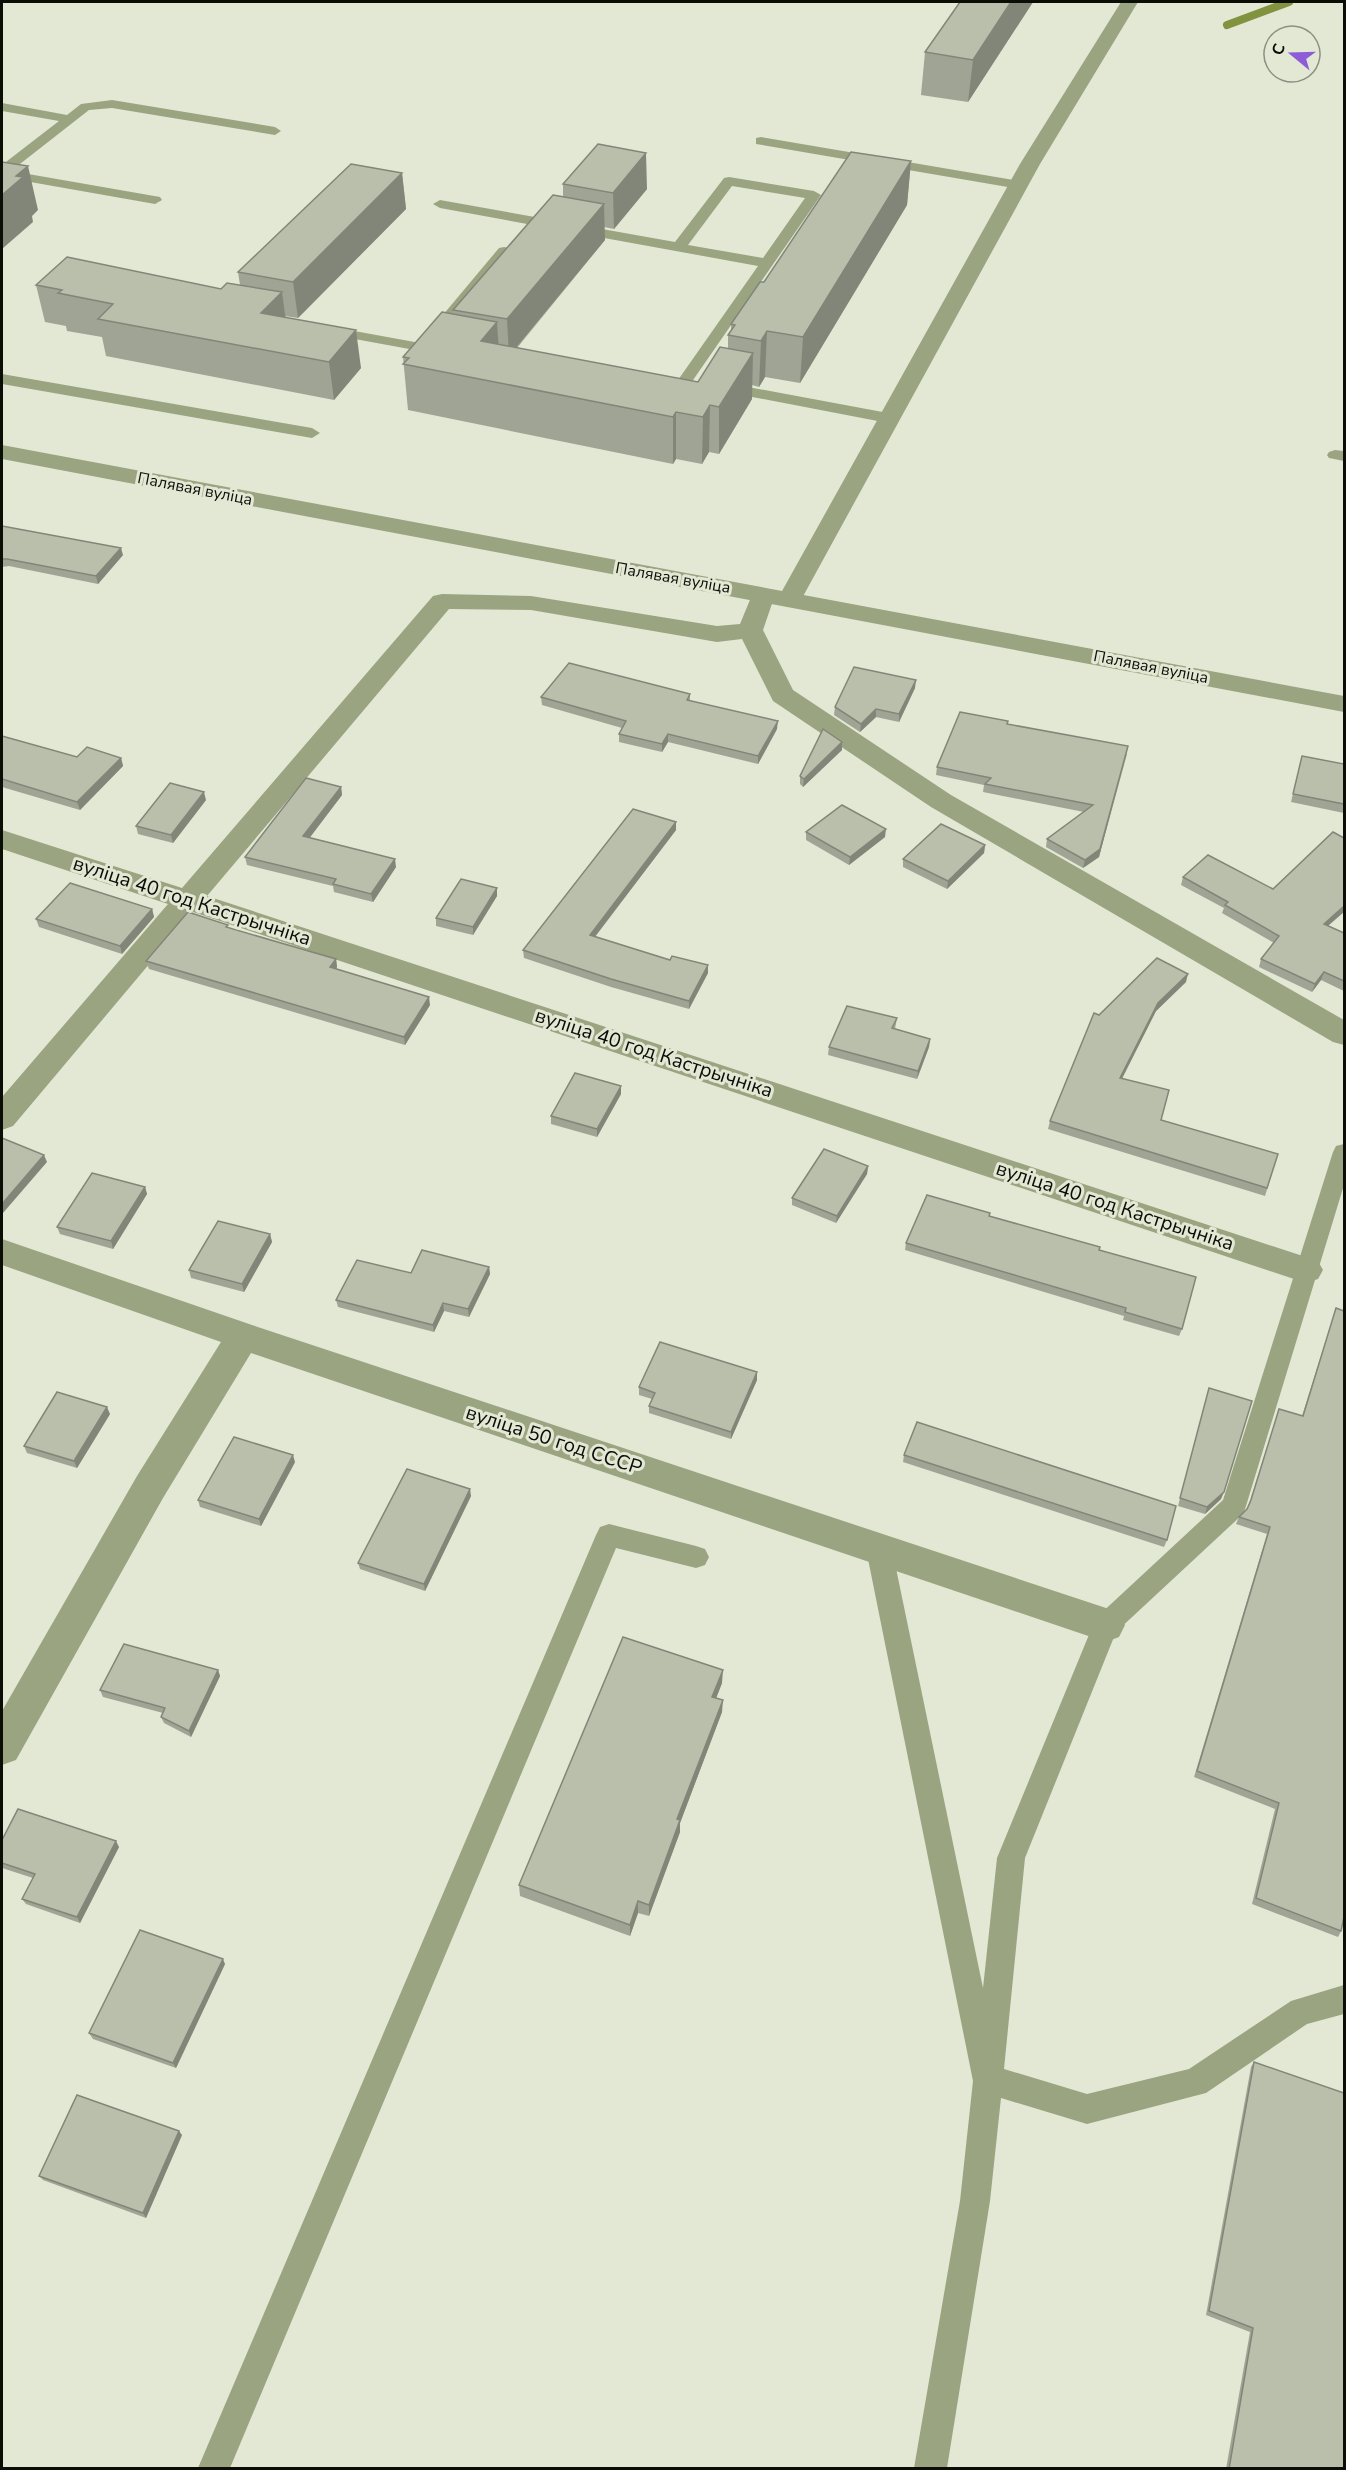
<svg xmlns="http://www.w3.org/2000/svg" width="1346" height="2470" font-family="'Nunito Sans',sans-serif">
	<style>
		.lines { fill: none; stroke-linecap: round; stroke-linejoin: round }
		.stream { stroke: #81933e; stroke-width: 8 }
		.service { fill: #9ba481; fill-rule: evenodd }
		.minor { fill: #9ba481; fill-rule: evenodd }
		.tertiary { fill: #9ba481; fill-rule: evenodd }
		.wall { fill: #a0a494 }
		.shaded-wall { fill: #828678 }
		.building { fill: #babfac; stroke: #828678; stroke-width: 1.5 }
		.labels { text-anchor: middle; dominant-baseline: central; stroke-width: 6; stroke-linejoin: round; paint-order: stroke }
		.far-street-label { font-size: 16px; fill: #0b0d07; stroke: #e2e8d4 }
		.street-label { font-size: 20px; fill: #0b0d07; stroke: #e2e8d4 }
	</style>
	<rect width="100%" height="100%" fill="#e2e8d4"/>
	<g class="lines">
		<polyline class="stream" points="1227,25 1289,2"/>
		<g class="service">
			<polygon points="112,100 275,127 281,131 275,135 112,108 89,110 11,171 160,197 162,200 155,204 2,177 2,165 59,121 2,111 2,103 67,115 81,104"/>
			<polygon points="761,137 1019,181 1026,185 1019,189 756,144 756,138"/>
			<path d="M729 177 814 191 821 195 691 383 686 385 678 380 758 266 440 208 433 204 440 200 675 242 724 178ZM732 186 805 198 763 258 688 245Z"/>
			<polygon points="504,247 509,248 509,254 437,340 427,340 425,337 427,334 499,248"/>
			<polygon points="327,326 442,347 449,351 442,355 322,333 320,330 322,327"/>
			<polygon points="2,374 312,428 320,433 312,438 2,384"/>
			<polygon points="721,382 888,413 896,418 888,423 716,390 713,387"/>
			<polygon points="1335,450 1344,451 1344,461 1329,458 1327,455 1329,452"/>
			<polygon points="1344,1144 1344,1185 1246,1506 1243,1514 1116,1632 1025,1858 1004,2069 1087,2094 1189,2069 1291,2001 1344,1985 1344,2014 1307,2024 1206,2093 1087,2124 1001,2098 990,2201 947,2468 914,2468 960,2201 973,2081 866,1549 870,1541 879,1538 888,1541 892,1549 983,1988 997,1858 1093,1625 1097,1617 1223,1500 1333,1152 1336,1146"/>
			<polygon points="609,1524 696,1546 705,1549 709,1557 705,1565 696,1568 616,1548 230,2468 198,2468 596,1535 600,1527"/>
		</g>
		<g class="minor">
			<polygon points="1121,2 1138,2 1040,164 801,600 798,605 789,607 780,605 777,600 1020,164"/>
			<polygon points="763,588 772,590 775,595 763,630 793,690 951,795 1344,1020 1344,1045 1333,1042 931,807 773,701 742,639 717,642 531,610 449,609 207,896 1318,1261 1323,1270 1318,1279 1306,1283 193,912 13,1126 2,1130 2,1097 168,904 2,849 2,830 182,888 433,596 442,594 531,596 717,626 740,624 754,590"/>
			<polygon points="2,1239 252,1325 1106,1608 1119,1613 1125,1625 1119,1637 1106,1642 251,1353 163,1498 16,1760 2,1765 2,1711 137,1476 221,1342 2,1265"/>
		</g>
		<polygon class="tertiary" points="2,445 1344,696 1344,712 2,459"/>
	</g>
	<g class="wall">
		<polygon points="1033,2 968,102 921,95 925,52"/>
		<polygon points="911,161 907,205 800,383 765,377 759,387 752,385 752,399 719,454 709,452 702,464 676,459 673,464 408,410 403,357 453,314 453,310 563,197 563,184 647,189 614,229 604,227 605,240 517,348 698,382 728,348 728,335 731,330 731,324 764,282"/>
		<polygon points="402,173 406,209 298,318 285,316 286,318 361,368 334,400 106,356 102,337 67,331 66,326 45,322 36,285 221,289 240,285 238,272"/>
		<polygon points="2,526 123,555 98,584 9,566 2,567"/>
		<polygon points="915,688 899,722 876,717 860,732 834,715 835,707"/>
		<polygon points="690,694 690,701 777,729 758,764 668,742 662,752 619,742 619,734 622,728 542,705 541,697"/>
		<polygon points="1007,724 1127,754 1099,857 1083,868 1046,847 1047,839 1084,812 983,792 984,785 936,775 937,767"/>
		<polygon points="2,736 77,757 121,758 123,766 80,810 2,787"/>
		<polygon points="842,742 842,750 803,787 800,784 800,776"/>
		<polygon points="1302,756 1344,764 1344,813 1291,802"/>
		<polygon points="341,787 342,795 309,838 396,867 373,902 334,892 333,886 247,865 245,857"/>
		<polygon points="206,800 173,843 138,834 136,826"/>
		<polygon points="676,822 676,830 595,937 708,973 689,1009 611,987 524,958 523,950"/>
		<polygon points="806,832 885,837 849,865 806,840"/>
		<polygon points="985,845 984,853 947,889 903,867 903,859"/>
		<polygon points="1183,877 1328,926 1344,933 1344,991 1321,980 1312,992 1259,967 1261,959 1274,943 1222,913 1224,908 1181,885"/>
		<polygon points="497,888 497,896 473,935 436,926 436,918"/>
		<polygon points="152,909 154,917 122,954 39,927 36,919"/>
		<polygon points="336,959 337,967 336,969 430,1005 405,1045 149,969 146,961"/>
		<polygon points="1186,982 1156,1011 1122,1079 1161,1120 1278,1154 1265,1196 1048,1129 1050,1121 1099,1015"/>
		<polygon points="897,1018 895,1029 930,1039 929,1047 917,1079 828,1055 829,1047"/>
		<polygon points="621,1086 621,1094 597,1137 551,1124 551,1116"/>
		<polygon points="868,1166 867,1174 836,1223 792,1205 792,1198"/>
		<polygon points="145,1187 147,1194 113,1249 60,1234 57,1227"/>
		<polygon points="990,1216 1099,1250 1182,1329 1179,1336 1123,1320 1124,1316 905,1250 906,1243"/>
		<polygon points="270,1234 272,1242 244,1292 191,1278 189,1270"/>
		<polygon points="489,1267 490,1274 469,1317 444,1311 434,1332 338,1307 336,1300 411,1273"/>
		<polygon points="1336,1308 1341,1931 1338,1937 1252,1904 1275,1809 1194,1777 1267,1534 1236,1524 1239,1517 1248,1507 1279,1409 1302,1416"/>
		<polygon points="757,1380 731,1439 649,1413 649,1406 652,1399 639,1395 639,1387"/>
		<polygon points="1209,1388 1221,1499 1205,1514 1178,1506"/>
		<polygon points="110,1414 77,1468 27,1453 24,1446"/>
		<polygon points="904,1455 1167,1540 1164,1547 903,1462"/>
		<polygon points="295,1462 261,1526 200,1507 198,1500"/>
		<polygon points="471,1496 425,1591 360,1569 358,1563"/>
		<polygon points="218,1670 220,1676 191,1737 164,1723 161,1717 163,1713 103,1697 100,1690"/>
		<polygon points="722,1683 716,1698 722,1712 680,1823 680,1832 649,1916 638,1913 630,1936 520,1896 519,1885"/>
		<polygon points="2,1840 119,1847 80,1923 26,1904 22,1899 33,1878 2,1868"/>
		<polygon points="225,1964 176,2068 93,2039 89,2033"/>
		<polygon points="1254,2062 1344,2469 1226,2469 1250,2332 1206,2315 1251,2067"/>
		<polygon points="182,2135 146,2218 43,2180 39,2176"/>
	</g>
	<g class="shaded-wall">
		<polygon points="1011,2 1033,2 968,102 973,60"/>
		<polygon points="646,153 647,189 614,229 613,193"/>
		<polygon points="911,161 907,205 800,383 803,337"/>
		<polygon points="28,166 38,210 32,216 33,222 2,249 2,195 16,176"/>
		<polygon points="402,173 406,209 298,318 293,282"/>
		<polygon points="604,204 605,240 509,356 507,319"/>
		<polygon points="282,292 287,329 261,313"/>
		<polygon points="497,322 500,368 481,341"/>
		<polygon points="356,330 361,368 334,400 329,362"/>
		<polygon points="767,331 765,377 759,387 761,341"/>
		<polygon points="753,353 752,399 719,454 719,407"/>
		<polygon points="710,405 709,452 702,464 703,417"/>
		<polygon points="676,412 676,459 673,464 673,417"/>
		<polygon points="121,548 123,555 98,584 96,576"/>
		<polygon points="916,680 915,688 899,722 899,714"/>
		<polygon points="876,709 876,717 860,732 861,724"/>
		<polygon points="778,721 777,729 758,764 758,756"/>
		<polygon points="668,734 668,742 662,752 662,744"/>
		<polygon points="842,742 842,750 803,787 804,779"/>
		<polygon points="1128,746 1099,857 1083,868 1085,860"/>
		<polygon points="121,758 123,766 80,810 77,802"/>
		<polygon points="341,787 342,795 305,844 303,836"/>
		<polygon points="204,792 206,800 173,843 171,835"/>
		<polygon points="676,822 676,830 590,943 590,935"/>
		<polygon points="886,829 885,837 849,865 850,857"/>
		<polygon points="985,845 984,853 947,889 948,881"/>
		<polygon points="395,859 396,867 373,902 371,894"/>
		<polygon points="497,888 497,896 473,935 473,927"/>
		<polygon points="1344,906 1344,912 1321,932 1324,924"/>
		<polygon points="152,909 154,917 122,954 120,946"/>
		<polygon points="336,959 337,967 331,975 330,967"/>
		<polygon points="708,965 708,973 689,1009 689,1001"/>
		<polygon points="1324,972 1321,980 1312,992 1315,984"/>
		<polygon points="1188,974 1186,982 1156,1011 1118,1086 1120,1078 1158,1003"/>
		<polygon points="429,997 430,1005 405,1045 404,1037"/>
		<polygon points="930,1039 929,1047 917,1079 918,1071"/>
		<polygon points="621,1086 621,1094 597,1137 597,1129"/>
		<polygon points="44,1155 47,1162 3,1213 2,1210 2,1204"/>
		<polygon points="868,1166 867,1174 836,1223 837,1216"/>
		<polygon points="145,1187 147,1194 113,1249 111,1241"/>
		<polygon points="270,1234 272,1242 244,1292 242,1284"/>
		<polygon points="489,1267 490,1274 469,1317 468,1309"/>
		<polygon points="443,1303 444,1311 434,1332 433,1325"/>
		<polygon points="757,1372 757,1380 731,1439 731,1432"/>
		<polygon points="107,1407 110,1414 77,1468 74,1461"/>
		<polygon points="293,1455 295,1462 261,1526 259,1519"/>
		<polygon points="470,1489 471,1496 425,1591 424,1584"/>
		<polygon points="1224,1492 1221,1499 1205,1514 1207,1507"/>
		<polygon points="218,1670 220,1676 191,1737 189,1731"/>
		<polygon points="723,1670 722,1683 712,1709 712,1697"/>
		<polygon points="723,1700 722,1712 680,1823 680,1832 649,1916 649,1905 677,1819"/>
		<polygon points="116,1841 119,1847 80,1923 77,1917"/>
		<polygon points="638,1901 638,1913 630,1936 630,1925"/>
		<polygon points="223,1959 225,1964 176,2068 173,2063"/>
		<polygon points="179,2131 182,2135 146,2218 143,2213"/>
	</g>
	<g class="building">
		<polygon points="960,2 1011,2 973,60 925,52"/>
		<polygon points="598,144 646,153 613,193 563,184"/>
		<polygon points="851,152 911,161 803,337 767,331 761,341 728,335 735,325 731,324 760,282 764,282"/>
		<polygon points="2,162 28,166 16,176 23,177 2,195"/>
		<polygon points="351,164 402,173 293,282 238,272"/>
		<polygon points="553,195 604,204 507,319 453,310"/>
		<polygon points="67,257 221,289 227,283 282,292 261,313 356,330 329,362 98,319 113,304 58,293 62,290 36,285"/>
		<polygon points="442,312 497,322 481,341 698,382 720,347 753,353 719,407 710,405 703,417 676,412 673,417 403,364 409,358 403,357"/>
		<polygon points="2,526 121,548 96,576 7,559 2,559"/>
		<polygon points="569,663 690,694 687,700 778,721 758,756 668,734 662,744 619,734 626,721 541,697"/>
		<polygon points="854,667 916,680 899,714 876,709 861,724 835,707"/>
		<polygon points="960,712 1008,721 1007,724 1128,746 1100,849 1085,860 1047,839 1093,805 985,784 991,778 937,767"/>
		<polygon points="823,729 842,742 804,779 800,776"/>
		<polygon points="2,736 77,757 87,747 121,758 77,802 2,779"/>
		<polygon points="1302,756 1344,764 1344,804 1293,794"/>
		<polygon points="306,778 341,787 303,836 395,859 371,894 333,884 336,879 245,857"/>
		<polygon points="170,783 204,792 171,835 136,826"/>
		<polygon points="842,805 886,829 850,857 806,832"/>
		<polygon points="633,809 676,822 590,935 670,960 672,956 708,965 689,1001 611,979 523,950"/>
		<polygon points="941,824 985,845 948,881 903,859"/>
		<polygon points="1333,832 1344,838 1344,906 1324,924 1344,933 1344,981 1324,972 1315,984 1261,959 1279,936 1225,905 1228,902 1183,877 1208,855 1273,889"/>
		<polygon points="461,879 497,888 473,927 436,918"/>
		<polygon points="70,883 152,909 120,946 36,919"/>
		<polygon points="188,912 228,925 226,927 336,959 330,967 429,997 404,1037 146,961"/>
		<polygon points="1157,958 1188,974 1158,1003 1120,1078 1169,1090 1161,1120 1278,1154 1267,1188 1050,1121 1094,1013 1099,1015"/>
		<polygon points="847,1006 897,1018 892,1028 930,1039 918,1071 829,1047"/>
		<polygon points="575,1073 621,1086 597,1129 551,1116"/>
		<polygon points="2,1138 44,1155 2,1204"/>
		<polygon points="824,1149 868,1166 837,1216 792,1198"/>
		<polygon points="92,1173 145,1187 111,1241 57,1227"/>
		<polygon points="927,1195 990,1213 989,1216 1100,1247 1099,1250 1196,1277 1182,1329 1125,1312 1126,1308 906,1243"/>
		<polygon points="218,1221 270,1234 242,1284 189,1270"/>
		<polygon points="422,1250 489,1267 468,1309 443,1303 433,1325 336,1300 357,1260 411,1273"/>
		<polygon points="1336,1308 1344,1311 1344,1917 1341,1931 1256,1898 1279,1803 1197,1771 1270,1527 1239,1517 1247,1509 1251,1500 1279,1409 1303,1416"/>
		<polygon points="660,1342 757,1372 731,1432 649,1406 655,1393 639,1387"/>
		<polygon points="1209,1388 1252,1401 1224,1492 1207,1507 1180,1498"/>
		<polygon points="57,1392 107,1407 74,1461 24,1446"/>
		<polygon points="917,1422 1176,1506 1167,1540 904,1455"/>
		<polygon points="234,1437 293,1455 259,1519 198,1500"/>
		<polygon points="407,1469 470,1489 424,1584 358,1563"/>
		<polygon points="623,1637 723,1670 712,1697 723,1700 677,1819 680,1820 649,1905 638,1901 630,1925 519,1885"/>
		<polygon points="124,1644 218,1670 189,1731 161,1717 165,1708 100,1690"/>
		<polygon points="18,1809 116,1841 77,1917 22,1899 35,1874 2,1863 2,1840"/>
		<polygon points="140,1930 223,1959 173,2063 89,2033"/>
		<polygon points="1254,2062 1344,2093 1344,2469 1229,2469 1253,2328 1209,2311"/>
		<polygon points="77,2095 179,2131 143,2213 39,2176"/>
	</g>
	<g class="labels">
		<g class="far-street-label">
			<text transform="translate(195 489) rotate(11)">Палявая вуліца</text>
			<text transform="translate(673 578) rotate(10)">Палявая вуліца</text>
			<text transform="translate(1151 667) rotate(11)">Палявая вуліца</text>
		</g>
		<g class="street-label">
			<text transform="translate(192 901) rotate(18)">вуліца 40 год Кастрычніка</text>
			<text transform="translate(654 1053) rotate(18)">вуліца 40 год Кастрычніка</text>
			<text transform="translate(1115 1206) rotate(18)">вуліца 40 год Кастрычніка</text>
			<text transform="translate(554 1440) rotate(18)">вуліца 50 год СССР</text>
		</g>
	</g>
	<rect width="1346" height="2470" fill="none" stroke="#0b0d07" stroke-width="6"/>
	<g transform="translate(1292 54) rotate(289)"><circle r="28" fill="#e2e8d4" stroke="#8c9082" stroke-width="1.5"/>
	<path d="M0-4.5L10 22L0 15L-10 22Z" fill="#8e5cd6"/>
	<text y="-9" font-size="16" font-weight="bold" text-anchor="middle" fill="#0b0d07">С</text>
	</g>
</svg>
